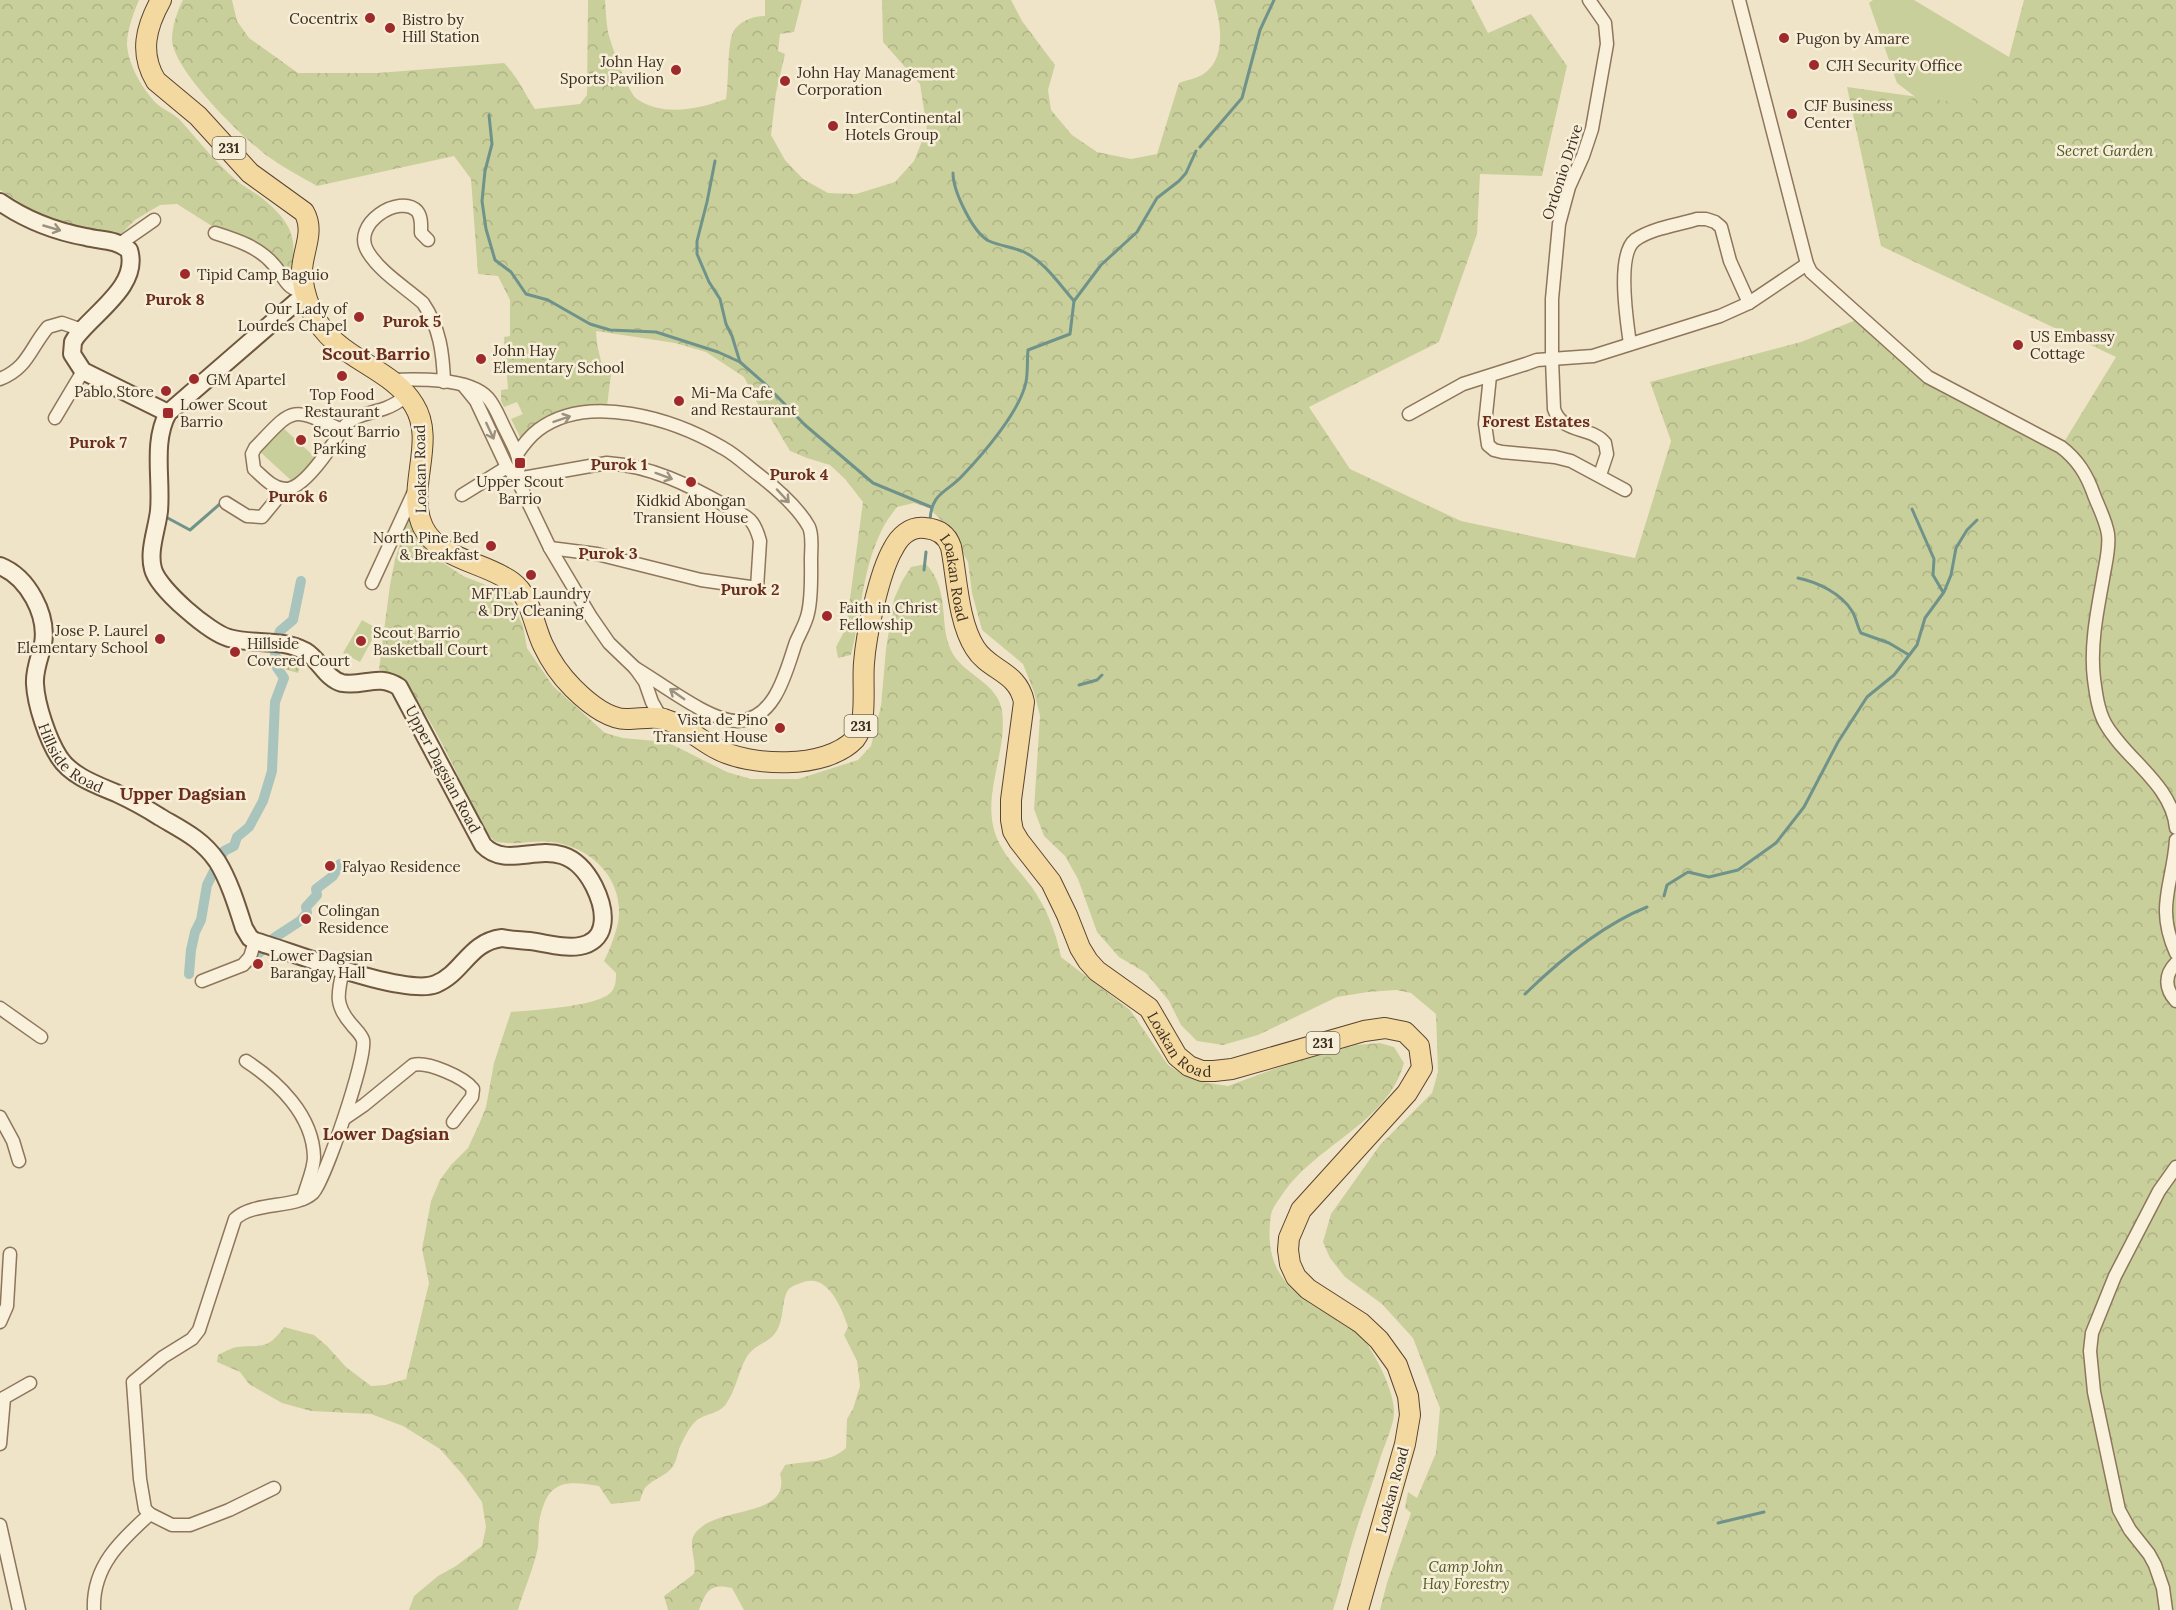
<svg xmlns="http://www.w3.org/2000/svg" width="2176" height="1610" font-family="Lora,serif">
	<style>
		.green { fill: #c9cf9b }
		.forest { fill: url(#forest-crowns) }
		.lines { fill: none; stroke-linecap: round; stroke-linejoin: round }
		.stream { stroke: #6f938a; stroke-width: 3 }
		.canal { stroke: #a9c4bc; stroke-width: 10 }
		.street-casing { stroke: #8d765c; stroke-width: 15 }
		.secondary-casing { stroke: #6f573f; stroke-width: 20 }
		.primary-casing { stroke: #5b4430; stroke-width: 22 }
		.street { stroke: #faf1dc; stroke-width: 12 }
		.secondary { stroke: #faf1dc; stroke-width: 16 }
		.primary { stroke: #f3d9a0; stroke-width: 20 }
		.oneway { stroke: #9c907e }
		.poi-dot { fill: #9e2a2b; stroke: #f7eed8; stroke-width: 2 }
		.labels { text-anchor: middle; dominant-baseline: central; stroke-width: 5; stroke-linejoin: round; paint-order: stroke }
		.shield { fill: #f7eed8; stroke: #756857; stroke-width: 1.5 }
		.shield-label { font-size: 14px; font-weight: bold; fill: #3d2e20 }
		.poi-label { font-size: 15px; fill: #3d2e20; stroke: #f7eed8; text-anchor: start }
		.park-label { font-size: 15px; font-style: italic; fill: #4d5a26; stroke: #f7eed8 }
		.street-label { font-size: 15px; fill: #3d2e20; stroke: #f7eed8 }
		.neighbourhood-label { font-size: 16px; font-weight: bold; fill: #6b2e1e; stroke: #f7eed8 }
		.quarter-label { font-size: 18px; font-weight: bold; fill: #6b2e1e; stroke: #f7eed8 }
	</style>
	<defs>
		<pattern id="forest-crowns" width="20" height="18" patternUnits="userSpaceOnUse" patternTransform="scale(1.5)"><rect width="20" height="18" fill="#c9cf9b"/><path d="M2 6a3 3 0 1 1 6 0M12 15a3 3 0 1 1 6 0" fill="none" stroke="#aeb285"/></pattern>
	</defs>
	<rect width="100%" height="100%" fill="#f0e4c8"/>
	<g class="green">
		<polygon points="1873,0 1914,0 2009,57 2014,172 1897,83 1869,3"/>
		<polygon points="281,426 317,459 294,483 258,450"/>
		<polygon points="362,620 378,629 360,662 343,653"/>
	</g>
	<g class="forest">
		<path d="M0 0H139C134 12 127 30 127 44 128 64 141 86 154 101 161 109 172 112 180 120 198 140 215 162 236 180 244 187 254 192 262 198 291 222 301 240 288 277L278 259 265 248 223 233 177 204 160 205 135 220 121 234 106 238 53 223 0 190Z"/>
		<path d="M183 0H232L237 21 249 38 298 73H378L504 63C518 77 524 93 535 109L580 104 587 95 588 0H605C606 11 606 22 608 32 611 45 628 93 637 99 663 117 699 109 726 99 729 82 727 46 733 32 739 21 754 16 765 16V0H802L794 32 780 34 778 51 785 54 776 93 771 135 785 160 803 179 828 193 856 194 895 182 914 161 927 129 920 84 883 42 882 0H1011L1022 21 1055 65 1048 90 1051 110 1072 135 1097 152 1131 159 1157 154 1179 83C1186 80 1195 79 1202 75 1227 60 1221 23 1214 0H1471L1488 33 1531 14 1567 66 1542 176 1480 174 1477 234 1439 342 1309 407 1350 469 1461 521 1635 558 1671 441 1650 382 1801 342 1861 318 1928 377 2061 447 2116 357 1881 246 1847 87 1968 104 2009 57 2024 0H2176V1610H1380L1387 1583 1411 1513 1405 1508 1408 1492 1417 1498 1436 1453 1440 1408 1413 1338 1382 1304 1345 1277 1330 1258 1323 1242 1331 1214 1380 1145 1432 1093 1438 1072 1436 1014 1411 993 1396 990 1368 992 1337 997 1258 1035 1223 1045 1197 1041 1181 1025 1169 1001 1146 973 1119 957 1097 932 1078 879 1065 856 1044 836 1034 809 1040 716 1034 692 1023 664 982 630 972 593 968 562 949 528 929 508 914 503 897 507C891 515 884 524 880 534 862 572 861 615 851 655L838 658 836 647 846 628 863 502 845 479 830 465 807 458 790 451 771 419 761 410 744 377 706 352 675 343 596 331 597 344 603 370 611 374 607 406 545 420 533 426 521 439 511 419 523 414 517 402 504 407 501 401V390L508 389 504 337 510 336V300L498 276 478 274 471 179 454 156 317 186C300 176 282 167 266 155 241 136 174 71 172 40 172 26 177 12 183 0Z"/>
		<path d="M411 512 421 545 433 556 463 576 486 585 498 587 513 604 523 626 527 648 553 686 605 733 623 738 667 742 727 772 751 779H798L858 760 871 746 881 706 886 649 894 599 902 581 911 567 926 564C952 592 937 626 953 654 966 676 998 683 1002 711 1008 752 982 792 995 833 1002 854 1018 869 1031 886 1046 907 1056 932 1061 957L1130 1010 1168 1065 1180 1073 1197 1081 1228 1086 1296 1061 1356 1045 1380 1043 1394 1047 1404 1063C1388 1123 1315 1145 1282 1195 1278 1201 1272 1208 1271 1215 1264 1263 1282 1287 1322 1311 1331 1317 1343 1319 1351 1326 1369 1339 1396 1391 1394 1414 1393 1428 1383 1448 1379 1462 1371 1488 1361 1514 1353 1540 1346 1563 1341 1587 1333 1610H744L732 1588C711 1583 706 1590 699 1610H668L664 1596 694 1574C697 1562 689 1548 693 1537 708 1504 793 1521 780 1474L785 1465C805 1461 831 1463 846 1448L847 1419 853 1409 860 1386 857 1361 844 1335 848 1327C842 1308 827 1271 801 1283 798 1284 792 1286 789 1289 781 1298 785 1319 776 1332 767 1345 756 1342 746 1358 738 1373 736 1390 726 1404 718 1415 705 1413 696 1421 689 1427 683 1440 679 1449 677 1454 677 1460 673 1466 667 1476 652 1479 645 1488 643 1491 641 1497 640 1501L611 1504 599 1486C561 1479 546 1483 539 1523 538 1531 539 1539 538 1547 534 1567 524 1590 518 1610H409L414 1596 438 1576 456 1566 482 1546 486 1527 482 1502 463 1475 440 1449 403 1426 371 1414 311 1411 282 1403 249 1384 240 1372 217 1362 218 1355C224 1352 231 1348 237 1347 261 1345 268 1350 284 1327L314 1335 327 1346 346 1367 371 1386 385 1385 406 1379 429 1283 422 1249 431 1201 440 1180 451 1165 468 1148 480 1122 486 1107 494 1063 511 1012C531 1010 601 1007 612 991 616 986 616 979 616 973L604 961C610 950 619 926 619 913 620 877 592 850 558 843 536 838 516 847 494 841 477 822 468 799 458 776 446 750 423 704 403 684 396 678 388 673 379 669L390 585 395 559Z"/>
		<polygon points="280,655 302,662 298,673 281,668 278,664"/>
	</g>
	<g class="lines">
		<g class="stream">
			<polyline points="489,115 492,144 485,171 482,201 486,229 495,260 511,272 526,294 548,300 590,324 610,330 656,332 718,352 740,362 765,384 805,425 873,483 931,507"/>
			<polyline points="1200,147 1242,98 1260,30 1274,0"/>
			<polyline points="715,161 707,202 697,241 697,254 709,282 720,299 726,324 732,336 740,362"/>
			<path d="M953 173C953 191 973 233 989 241 1000 246 1013 247 1024 252 1045 262 1059 284 1074 301"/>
			<polyline points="226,498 228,497 243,507"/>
			<polyline points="1912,509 1934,559 1933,575 1943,592"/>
			<polyline points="164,516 190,530 221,503"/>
			<path d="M930 521C931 492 947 493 963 475 984 453 1020 411 1026 382 1028 372 1027 360 1028 350L1070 334 1074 301 1101 265 1137 232 1157 198 1179 181 1186 173 1196 151"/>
			<polyline points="924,570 926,552"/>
			<path d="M1798 578C1817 582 1841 593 1852 611 1856 617 1857 626 1861 633L1889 643 1909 655"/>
			<polyline points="1079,685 1097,680 1102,675"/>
			<polyline points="1664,896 1667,885 1688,872 1709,877 1738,870 1776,843 1804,807 1838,742 1867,697 1894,675 1917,645 1925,618 1944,592 1951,575 1956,548 1967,530 1977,520"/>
			<path d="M1525 994C1560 960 1602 925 1647 907"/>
			<polyline points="1718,1523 1764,1512"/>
		</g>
		<g class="canal">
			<polyline points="276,642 280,631 293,620 301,581"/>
			<polyline points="247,965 274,938 300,921 307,913 306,907 317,895 316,889 333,876 340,864"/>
			<polyline points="189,974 191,950 195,932 201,920 207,885 224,851 234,846 237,837 249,827 263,801 272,771 275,702 284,678 276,666 275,651"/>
		</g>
		<g class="street-casing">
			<g id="street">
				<path d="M1589 0 1605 23 1607 44 1592 129 1583 156 1569 187 1559 224 1552 299V359L1554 409C1562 434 1591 426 1605 443L1607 454 1600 475"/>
				<path d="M1739 0 1807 264 1811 272 1928 377 2061 447C2078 460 2087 475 2094 495 2099 508 2106 521 2108 534 2110 549 2105 565 2103 579 2097 612 2090 646 2094 679 2096 694 2098 710 2105 723 2125 759 2172 784 2176 828"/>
				<path d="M215 233C237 240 259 247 274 265 285 277 286 291 305 291"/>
				<path d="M428 240 421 233C421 226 422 217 417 211 400 193 350 224 368 252 381 273 405 287 423 303 440 328 443 353 444 382"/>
				<polyline points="121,243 154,220"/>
				<path d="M1630 344C1627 322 1616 255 1635 240 1652 228 1678 225 1697 219H1706L1715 222 1721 227 1730 261 1749 303"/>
				<polyline points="1490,376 1485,424 1488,445 1494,450 1502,452 1555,457 1571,461 1625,490"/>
				<path d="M0 379C28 368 30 348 48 327L62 323 82 330"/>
				<path d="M390 380C416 379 469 377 488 398 496 407 500 420 506 431 515 450 522 457 517 479"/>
				<polyline points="463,385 476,401 507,467 517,479 550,548 591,617 609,643 635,668 645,682 652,702 661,718"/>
				<polyline points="1409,414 1463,384 1526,364 1537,360 1593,356 1720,316 1749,303 1807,264"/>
				<polyline points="55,418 83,371"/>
				<path d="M342 430C290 406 294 407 255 448L252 454 254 469C263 477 272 488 285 489 304 490 333 444 342 430 352 414 370 414 386 408 394 405 400 401 407 396"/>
				<path d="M517 454C523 445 529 437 538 430 588 392 674 419 723 448 736 455 747 466 759 475 777 489 798 507 809 527 813 536 811 549 811 559 811 576 812 596 808 613 806 623 800 633 796 642 786 671 776 719 738 721 710 722 661 683 635 668"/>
				<path d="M517 479 607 463C651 466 689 485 726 506 733 510 744 514 750 520 756 526 758 534 760 541L757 588 701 580 597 554 550 548"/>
				<polyline points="462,495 507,467"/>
				<polyline points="226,503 247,516 262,517 285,489"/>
				<polyline points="372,583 413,494"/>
				<path d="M2176 840C2173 885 2155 906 2176 953"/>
				<path d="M2176 963C2164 975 2165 989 2176 1001"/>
				<polyline points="202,981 243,965 250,957 255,941"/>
				<polyline points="0,1008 41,1037"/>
				<path d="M246 1061C278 1082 313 1115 314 1157 314 1170 306 1186 303 1199"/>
				<polyline points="0,1117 13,1141 19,1161"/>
				<path d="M345 1118 364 1105 413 1065C427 1061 464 1077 473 1089L472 1097 453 1122"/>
				<polyline points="0,1322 7,1306 10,1254"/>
				<polyline points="0,1400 30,1383"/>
				<polyline points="0,1444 4,1398"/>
				<path d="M274 1488 229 1510 190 1525H172L150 1514 145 1509 140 1479 133 1382 163 1357 192 1339 199 1330 235 1219C253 1201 296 1209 313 1193 325 1180 367 1057 363 1040 361 1034 356 1030 352 1025 335 1006 337 995 343 970"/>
				<polyline points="0,1525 19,1610"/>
				<path d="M94 1610C92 1567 120 1541 150 1514"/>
				<polyline points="2166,1610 2163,1588 2155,1565 2149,1554 2130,1530 2119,1510 2094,1392 2090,1351 2092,1333 2115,1276 2159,1191 2176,1167"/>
			</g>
		</g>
		<g class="secondary-casing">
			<g id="secondary">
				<path d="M0 202C26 220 54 231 86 237 102 241 115 239 129 250 140 285 95 312 76 337L73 342 72 354 83 371 168 413"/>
				<path id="s1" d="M0 566C28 577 48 615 43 644 40 657 34 670 35 684 36 705 48 740 59 757 71 776 97 785 116 793 131 800 146 808 160 817 182 830 202 839 217 861 229 880 237 906 244 928L250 938 255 941C290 951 405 997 436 984 463 973 469 942 502 938 511 940 521 940 530 941 546 943 563 949 580 946 591 944 600 937 602 926 605 912 600 898 594 886 561 822 513 877 483 845L399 687C378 673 364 687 342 683 326 679 319 659 305 651 281 638 253 645 229 638 210 633 158 589 153 569 148 551 157 529 159 511 162 479 152 442 168 413L296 302 306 296"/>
			</g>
		</g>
		<g class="primary-casing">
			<g id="primary">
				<path id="s2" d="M161 0C146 27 139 53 156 81L198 116 250 173 304 212C315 231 303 250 302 270 302 283 306 298 311 310 334 360 390 365 414 405 437 442 405 488 423 527 439 560 485 562 512 582 531 596 533 624 543 645 550 660 561 676 573 688 587 702 608 720 628 719 640 719 653 716 664 719 684 725 697 738 715 748 749 767 826 770 855 739 868 723 862 684 864 663 866 635 879 573 893 549 899 537 910 526 925 528 938 529 947 535 951 547 957 577 958 622 975 648 989 671 1018 671 1024 702L1011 800V820L1013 831 1019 841 1051 882 1067 915 1080 948 1088 961 1097 971 1149 1008 1177 1056 1189 1066 1202 1071H1214L1232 1069 1364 1031 1385 1028 1405 1032 1419 1046 1422 1068 1407 1093 1301 1210 1289 1238 1288 1250 1290 1264 1296 1277 1308 1289 1361 1323 1379 1340 1397 1365 1408 1396 1410 1415 1405 1444 1358 1610"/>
			</g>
		</g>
		<use href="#street" class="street"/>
		<use href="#secondary" class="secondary"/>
		<use href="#primary" class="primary"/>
	</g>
	<defs><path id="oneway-shaft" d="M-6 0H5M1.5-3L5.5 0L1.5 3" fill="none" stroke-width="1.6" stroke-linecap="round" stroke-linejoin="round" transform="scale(1.5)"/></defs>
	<g class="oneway">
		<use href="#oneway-shaft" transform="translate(52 228) rotate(16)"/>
		<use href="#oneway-shaft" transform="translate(562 419) rotate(-19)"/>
		<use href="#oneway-shaft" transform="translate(490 431) rotate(65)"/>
		<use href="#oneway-shaft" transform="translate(664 476) rotate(20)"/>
		<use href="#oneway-shaft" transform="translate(783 496) rotate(47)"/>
		<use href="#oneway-shaft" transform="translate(677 694) rotate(-145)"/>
	</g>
	<g class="poi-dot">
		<circle cx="370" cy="18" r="6"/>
		<circle cx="390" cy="28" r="6"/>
		<circle cx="1784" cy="38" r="6"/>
		<circle cx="1814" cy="65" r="6"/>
		<circle cx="676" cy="70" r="6"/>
		<circle cx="785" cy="81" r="6"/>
		<circle cx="1792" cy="114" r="6"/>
		<circle cx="833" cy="126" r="6"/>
		<circle cx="185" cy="274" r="6"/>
		<circle cx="359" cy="317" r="6"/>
		<circle cx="2018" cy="345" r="6"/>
		<circle cx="481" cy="359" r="6"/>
		<circle cx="342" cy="376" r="6"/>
		<circle cx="194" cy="379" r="6"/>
		<circle cx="166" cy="391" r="6"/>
		<circle cx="679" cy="401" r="6"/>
		<rect x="162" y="407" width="12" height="12" rx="3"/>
		<circle cx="301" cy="440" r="6"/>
		<rect x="514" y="457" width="12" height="12" rx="3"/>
		<circle cx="691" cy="482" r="6"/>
		<circle cx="491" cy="546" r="6"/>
		<circle cx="531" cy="575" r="6"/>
		<circle cx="827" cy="616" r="6"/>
		<circle cx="160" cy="639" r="6"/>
		<circle cx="361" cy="641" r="6"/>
		<circle cx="235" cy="652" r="6"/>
		<circle cx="780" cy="728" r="6"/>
		<circle cx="330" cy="866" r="6"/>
		<circle cx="306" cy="919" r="6"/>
		<circle cx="258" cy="964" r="6"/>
	</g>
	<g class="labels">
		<g class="shield">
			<rect x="212.5" y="137" width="33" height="22" rx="4.5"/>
			<rect x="844.5" y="715" width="33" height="22" rx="4.5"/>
			<rect x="1306.5" y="1032" width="33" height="22" rx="4.5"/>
		</g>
		<g class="shield-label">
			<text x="229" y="148">231</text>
			<text x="861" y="726">231</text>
			<text x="1323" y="1043">231</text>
		</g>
		<g class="poi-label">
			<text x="358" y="18" text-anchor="end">Cocentrix</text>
			<text x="402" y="19">Bistro by<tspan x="402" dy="17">Hill Station</tspan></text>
			<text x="1796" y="38">Pugon by Amare</text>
			<text x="664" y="61" text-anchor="end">John Hay<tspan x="664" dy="17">Sports Pavilion</tspan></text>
			<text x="1826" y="65">CJH Security Office</text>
			<text x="797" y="72">John Hay Management<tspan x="797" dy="17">Corporation</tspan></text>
			<text x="1804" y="105">CJF Business<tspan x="1804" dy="17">Center</tspan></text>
			<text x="845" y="117">InterContinental<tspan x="845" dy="17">Hotels Group</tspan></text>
			<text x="197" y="274">Tipid Camp Baguio</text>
			<text x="347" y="308" text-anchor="end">Our Lady of<tspan x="347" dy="17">Lourdes Chapel</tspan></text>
			<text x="2030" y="336">US Embassy<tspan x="2030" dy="17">Cottage</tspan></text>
			<text x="493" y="350">John Hay<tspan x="493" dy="17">Elementary School</tspan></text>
			<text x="206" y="379">GM Apartel</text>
			<text x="154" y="391" text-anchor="end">Pablo Store</text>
			<text x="691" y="392">Mi-Ma Cafe<tspan x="691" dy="17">and Restaurant</tspan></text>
			<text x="342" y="394" text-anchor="middle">Top Food<tspan x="342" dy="17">Restaurant</tspan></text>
			<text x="180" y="404">Lower Scout<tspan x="180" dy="17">Barrio</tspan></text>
			<text x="313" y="431">Scout Barrio<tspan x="313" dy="17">Parking</tspan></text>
			<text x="520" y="481" text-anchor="middle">Upper Scout<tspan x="520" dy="17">Barrio</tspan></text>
			<text x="691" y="500" text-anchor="middle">Kidkid Abongan<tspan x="691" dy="17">Transient House</tspan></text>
			<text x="479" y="537" text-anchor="end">North Pine Bed<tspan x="479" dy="17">&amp; Breakfast</tspan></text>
			<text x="531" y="593" text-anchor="middle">MFTLab Laundry<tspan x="531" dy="17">&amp; Dry Cleaning</tspan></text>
			<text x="839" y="607">Faith in Christ<tspan x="839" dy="17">Fellowship</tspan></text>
			<text x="148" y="630" text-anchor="end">Jose P. Laurel<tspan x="148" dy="17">Elementary School</tspan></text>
			<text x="373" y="632">Scout Barrio<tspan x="373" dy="17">Basketball Court</tspan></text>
			<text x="247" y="643">Hillside<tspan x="247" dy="17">Covered Court</tspan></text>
			<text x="768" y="719" text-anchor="end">Vista de Pino<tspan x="768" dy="17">Transient House</tspan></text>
			<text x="342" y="866">Falyao Residence</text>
			<text x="318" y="910">Colingan<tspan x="318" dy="17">Residence</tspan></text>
			<text x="270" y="955">Lower Dagsian<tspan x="270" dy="17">Barangay Hall</tspan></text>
		</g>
		<g class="park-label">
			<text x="2105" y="150">Secret Garden</text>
			<text x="1466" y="1566">Camp John<tspan x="1466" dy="17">Hay Forestry</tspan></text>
		</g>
		<g class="street-label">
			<text transform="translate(1562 172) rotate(-72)">Ordonio Drive</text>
			<text transform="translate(420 469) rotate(-91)">Loakan Road</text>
			<text stroke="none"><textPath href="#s2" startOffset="1491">Loakan Road</textPath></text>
			<text stroke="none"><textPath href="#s1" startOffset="222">Hillside Road</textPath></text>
			<text transform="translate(443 769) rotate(62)">Upper Dagsian Road</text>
			<text stroke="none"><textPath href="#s2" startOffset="2048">Loakan Road</textPath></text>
			<text transform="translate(1392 1490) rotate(-75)">Loakan Road</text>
		</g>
		<g class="neighbourhood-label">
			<text x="175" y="299">Purok 8</text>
			<text x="412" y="321">Purok 5</text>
			<text x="1536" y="421">Forest Estates</text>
			<text x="98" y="442">Purok 7</text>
			<text x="619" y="464">Purok 1</text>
			<text x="799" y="474">Purok 4</text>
			<text x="298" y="496">Purok 6</text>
			<text x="608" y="553">Purok 3</text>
			<text x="750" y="589">Purok 2</text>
		</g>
		<g class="quarter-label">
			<text x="376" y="353">Scout Barrio</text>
			<text x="183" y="793">Upper Dagsian</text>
			<text x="386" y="1133">Lower Dagsian</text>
		</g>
	</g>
</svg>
